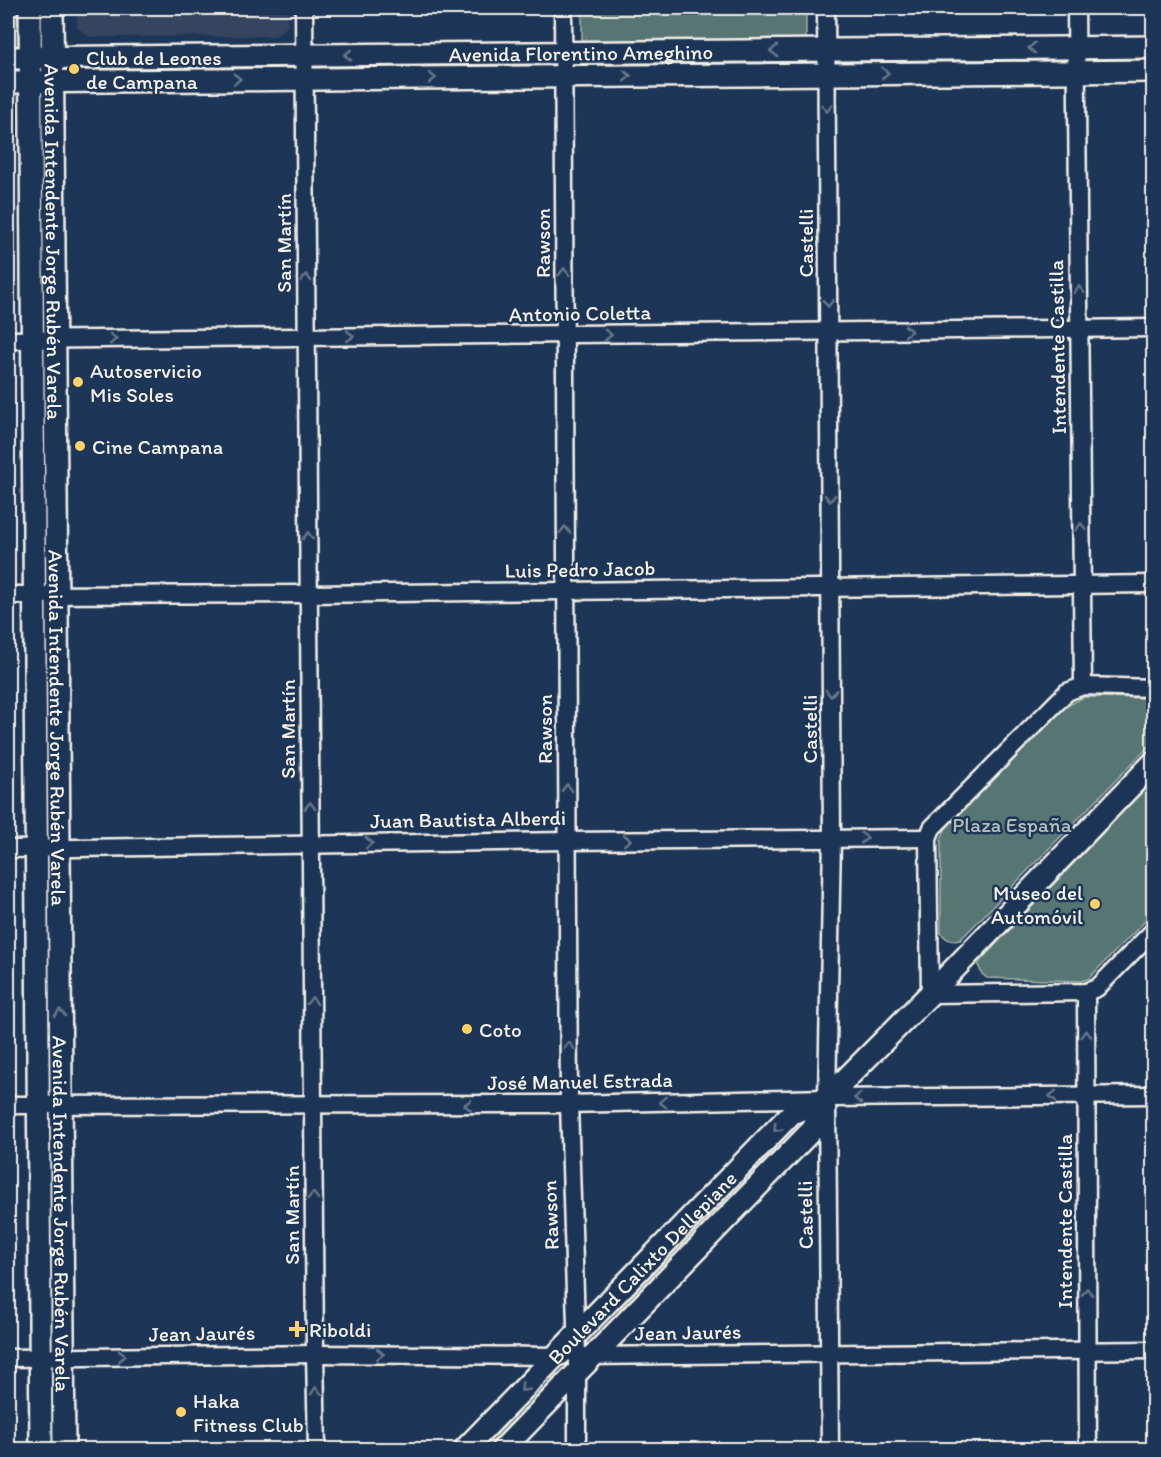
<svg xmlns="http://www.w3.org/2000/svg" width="1161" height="1457" font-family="Itim,sans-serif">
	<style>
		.built { fill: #344461 }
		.green { fill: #577573; stroke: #a6b3ae; stroke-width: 1.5 }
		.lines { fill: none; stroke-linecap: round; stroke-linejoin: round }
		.minor-casing { stroke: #f4f1e8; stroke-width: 21 }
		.major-casing { stroke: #f4f1e8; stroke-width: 26 }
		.minor { stroke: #1d3557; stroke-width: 16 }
		.major { stroke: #1d3557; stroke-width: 21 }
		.oneway { stroke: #68778a }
		.poi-dot { fill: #ffd166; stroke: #1d3557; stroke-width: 2 }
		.labels { text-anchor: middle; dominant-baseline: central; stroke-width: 5; stroke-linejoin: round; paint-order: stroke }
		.street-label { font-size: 21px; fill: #f4f1e8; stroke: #1d3557 }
		.poi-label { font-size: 21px; fill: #f4f1e8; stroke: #1d3557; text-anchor: start }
		.park-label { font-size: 21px; fill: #b5bfb9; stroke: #1d3557 }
	</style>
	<rect width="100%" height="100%" fill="#1d3557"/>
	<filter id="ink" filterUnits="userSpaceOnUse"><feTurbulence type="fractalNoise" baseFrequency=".0167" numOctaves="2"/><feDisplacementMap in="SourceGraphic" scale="12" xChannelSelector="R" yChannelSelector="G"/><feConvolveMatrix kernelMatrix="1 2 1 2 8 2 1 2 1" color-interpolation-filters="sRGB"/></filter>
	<g filter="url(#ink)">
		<polygon class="built" points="77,8 287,8 288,26 275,36 89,37 77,27"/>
		<g class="green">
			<path d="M8 8H23C24 24 28 48 8 52Z"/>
			<polygon points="582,8 806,8 806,39 582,42"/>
			<polygon points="1058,57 1058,62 840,65 839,62 840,59"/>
			<polygon points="800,60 800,65 582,67 581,64 582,61"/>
			<polygon points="546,62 546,67 328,69 327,66 328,64"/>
			<polygon points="287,64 287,70 70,72 68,69 70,66"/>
			<polygon points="44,364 47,365 47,560 44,562 41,365"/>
			<polygon points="46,618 49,619 50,814 47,816 43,619"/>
			<path d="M1084 697 1153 698V742L960 940C951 942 947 940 941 933V839L946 828 1065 707Z"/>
			<polygon points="1153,780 1153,913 1088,979 1080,981 987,978 982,974 978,965 981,960"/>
			<polygon points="49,873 52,875 52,1070 49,1071 46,1070 46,875"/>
			<polygon points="51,1127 54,1324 51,1325 48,1324 48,1128"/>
			<polygon points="769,1144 778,1154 623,1313 613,1305"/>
			<polygon points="537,1384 546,1392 490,1449 473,1450"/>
		</g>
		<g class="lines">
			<g class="minor-casing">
				<g id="minor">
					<polyline points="304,8 315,1354 317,1450"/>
					<polyline points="563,8 569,1104 577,1356 577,1450"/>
					<polyline points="826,8 832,838 827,1098 830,1450"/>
					<polyline points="1076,8 1083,686"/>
					<polyline points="8,340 1154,328"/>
					<polyline points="8,595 308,594 1154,584"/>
					<polyline points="1154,688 1083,686 1067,692 932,828 928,838 930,994 1086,992 1097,988 1154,930"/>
					<polyline points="8,849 567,841 928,838"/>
					<polyline points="1086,992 1088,1450"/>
					<polyline points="8,1105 569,1104 827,1098 1154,1095"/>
					<polyline points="587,1356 1154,1350"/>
					<polyline points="8,1358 315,1354 562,1356"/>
				</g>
			</g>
			<g class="major-casing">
				<g id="major">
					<polyline points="30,8 41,1450"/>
					<path id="s1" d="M52 8 64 1450"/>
					<path id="s2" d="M8 58 1154 47"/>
					<polyline points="8,82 1154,71"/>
					<path id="s3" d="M464 1450 792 1113 827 1098"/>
					<polyline points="502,1450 812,1130 827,1098 930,994 1154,762"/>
				</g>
			</g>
			<use href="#minor" class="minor"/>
			<use href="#major" class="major"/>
		</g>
		<defs><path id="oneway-chevron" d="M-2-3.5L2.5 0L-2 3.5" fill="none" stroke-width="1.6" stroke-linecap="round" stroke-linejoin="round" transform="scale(1.5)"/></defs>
		<g class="oneway">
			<use href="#oneway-chevron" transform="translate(1032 48) rotate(179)"/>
			<use href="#oneway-chevron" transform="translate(774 51) rotate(179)"/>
			<use href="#oneway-chevron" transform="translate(348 55) rotate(179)"/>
			<use href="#oneway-chevron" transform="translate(885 73) rotate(-1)"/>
			<use href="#oneway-chevron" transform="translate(627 76) rotate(-1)"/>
			<use href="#oneway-chevron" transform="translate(432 78) rotate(-1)"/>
			<use href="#oneway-chevron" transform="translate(237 79) rotate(-1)"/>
			<use href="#oneway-chevron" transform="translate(827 108) rotate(90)"/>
			<use href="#oneway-chevron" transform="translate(564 272) rotate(-90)"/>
			<use href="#oneway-chevron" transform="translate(306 278) rotate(-90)"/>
			<use href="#oneway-chevron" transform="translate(1079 290) rotate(-91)"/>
			<use href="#oneway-chevron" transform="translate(828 303) rotate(90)"/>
			<use href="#oneway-chevron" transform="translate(908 331) rotate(-1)"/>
			<use href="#oneway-chevron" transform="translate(608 335) rotate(-1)"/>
			<use href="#oneway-chevron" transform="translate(350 336)"/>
			<use href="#oneway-chevron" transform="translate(113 339) rotate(-1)"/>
			<use href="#oneway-chevron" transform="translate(830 498) rotate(90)"/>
			<use href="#oneway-chevron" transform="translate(1081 527) rotate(-91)"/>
			<use href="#oneway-chevron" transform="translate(565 530) rotate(-90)"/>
			<use href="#oneway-chevron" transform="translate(308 536) rotate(-90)"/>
			<use href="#oneway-chevron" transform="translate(831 693) rotate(90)"/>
			<use href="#oneway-chevron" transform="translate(567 788) rotate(-90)"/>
			<use href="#oneway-chevron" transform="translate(310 806) rotate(-90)"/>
			<use href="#oneway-chevron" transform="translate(864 838)"/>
			<use href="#oneway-chevron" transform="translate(627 840)"/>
			<use href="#oneway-chevron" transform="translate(369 843) rotate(-1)"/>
			<use href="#oneway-chevron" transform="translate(312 1001) rotate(-90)"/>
			<use href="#oneway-chevron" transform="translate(60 1013) rotate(-90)"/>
			<use href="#oneway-chevron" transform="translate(1086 1034) rotate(-90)"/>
			<use href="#oneway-chevron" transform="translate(569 1046) rotate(-90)"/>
			<use href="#oneway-chevron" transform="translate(1053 1096) rotate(179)"/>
			<use href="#oneway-chevron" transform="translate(858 1098) rotate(179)"/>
			<use href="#oneway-chevron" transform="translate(663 1102) rotate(179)"/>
			<use href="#oneway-chevron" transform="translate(468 1105) rotate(180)"/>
			<use href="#oneway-chevron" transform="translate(777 1128) rotate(134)"/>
			<use href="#oneway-chevron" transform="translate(313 1196) rotate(-90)"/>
			<use href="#oneway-chevron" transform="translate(1087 1292) rotate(-90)"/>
			<use href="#oneway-chevron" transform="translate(380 1354) rotate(1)"/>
			<use href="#oneway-chevron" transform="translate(122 1356) rotate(-1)"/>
			<use href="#oneway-chevron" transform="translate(524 1388) rotate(134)"/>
			<use href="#oneway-chevron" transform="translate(316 1391) rotate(-92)"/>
		</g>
	</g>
	<g class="poi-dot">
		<circle cx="74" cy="69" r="6"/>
		<circle cx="78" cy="382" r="6"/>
		<circle cx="80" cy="446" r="6"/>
		<circle cx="1095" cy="904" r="6"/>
		<circle cx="467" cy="1029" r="6"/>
		<path d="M294 1320h6v6h6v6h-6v6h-6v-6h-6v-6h6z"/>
		<circle cx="181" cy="1412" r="6"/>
	</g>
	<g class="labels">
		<g class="street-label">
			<text stroke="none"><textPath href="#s2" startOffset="573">Avenida Florentino Ameghino</textPath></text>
			<text stroke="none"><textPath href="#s1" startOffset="234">Avenida Intendente Jorge Rubén Varela</textPath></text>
			<text transform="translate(283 243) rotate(-90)">San Martín</text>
			<text transform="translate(542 243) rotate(-90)">Rawson</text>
			<text transform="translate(805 243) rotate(-90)">Castelli</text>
			<text transform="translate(580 313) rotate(-1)">Antonio Coletta</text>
			<text transform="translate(1057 347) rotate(-91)">Intendente Castilla</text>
			<text transform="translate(580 569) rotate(-1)">Luis Pedro Jacob</text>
			<text stroke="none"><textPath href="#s1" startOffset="720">Avenida Intendente Jorge Rubén Varela</textPath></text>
			<text transform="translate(287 729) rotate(-90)">San Martín</text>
			<text transform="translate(544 729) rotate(-90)">Rawson</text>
			<text transform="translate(809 729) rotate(-90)">Castelli</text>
			<text transform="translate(468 819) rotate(-1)">Juan Bautista Alberdi</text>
			<text transform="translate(580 1081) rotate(-1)">José Manuel Estrada</text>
			<text stroke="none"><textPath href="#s1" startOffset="1206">Avenida Intendente Jorge Rubén Varela</textPath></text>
			<text transform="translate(291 1215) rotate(-90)">San Martín</text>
			<text transform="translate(550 1215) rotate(-92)">Rawson</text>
			<text transform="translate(805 1215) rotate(-91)">Castelli</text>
			<text transform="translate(1064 1221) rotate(-90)">Intendente Castilla</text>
			<text stroke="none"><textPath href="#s3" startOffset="255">Boulevard Calixto Dellepiane</textPath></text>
			<text transform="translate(688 1332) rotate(-1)">Jean Jaurés</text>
			<text transform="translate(202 1333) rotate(-1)">Jean Jaurés</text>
		</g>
		<g class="poi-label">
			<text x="86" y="57">Club de Leones<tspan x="86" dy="24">de Campana</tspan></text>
			<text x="90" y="370">Autoservicio<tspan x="90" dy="24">Mis Soles</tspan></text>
			<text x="92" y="446">Cine Campana</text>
			<text x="1083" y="892" text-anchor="end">Museo del<tspan x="1083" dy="24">Automóvil</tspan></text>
			<text x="479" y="1029">Coto</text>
			<text x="309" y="1329">Riboldi</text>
			<text x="193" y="1400">Haka<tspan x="193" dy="24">Fitness Club</tspan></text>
		</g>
		<g class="park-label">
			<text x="1012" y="824">Plaza España</text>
		</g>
	</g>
	<rect width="1161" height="1457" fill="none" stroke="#1d3557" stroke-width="30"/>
	<rect x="15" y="15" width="1131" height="1427" fill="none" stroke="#f4f1e8" stroke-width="2" filter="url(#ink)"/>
</svg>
